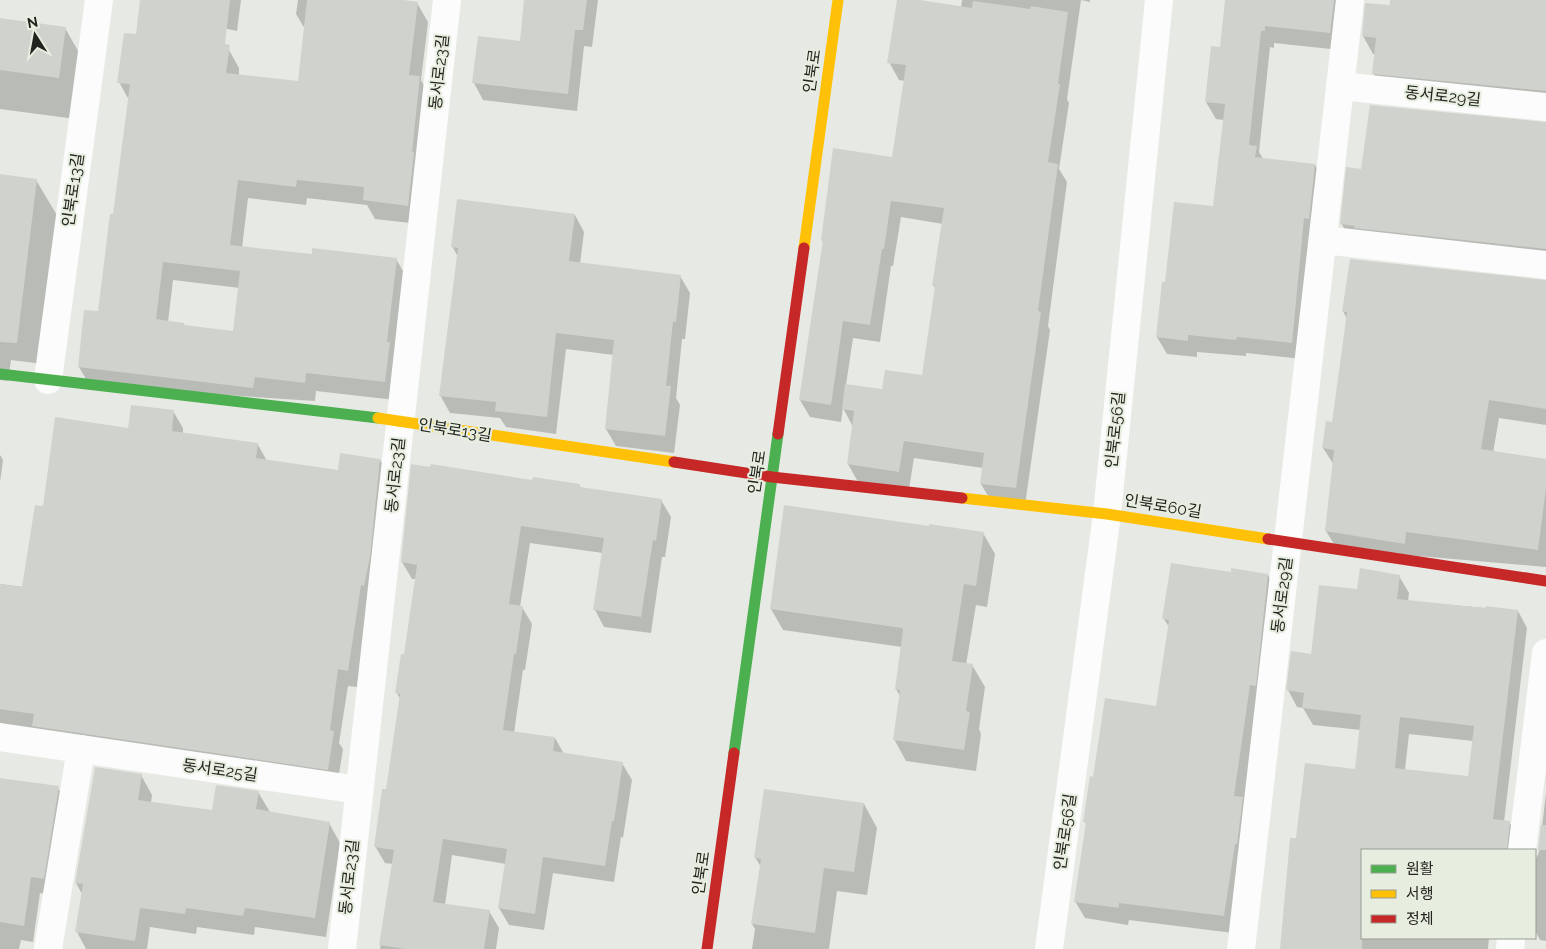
<svg xmlns="http://www.w3.org/2000/svg" width="1546" height="949" font-family="Raleway,'Noto Sans KR',sans-serif">
	<style>
		.shadow { fill: #0003; fill-rule: evenodd }
		.building { fill: #d0d3cd; fill-rule: evenodd }
		.lines { fill: none; stroke-linecap: round; stroke-linejoin: round }
		.street { stroke: #fbfcfb; stroke-width: 28 }
		.fast { stroke: #4caf50; stroke-width: 11 }
		.slow { stroke: #ffc107; stroke-width: 11 }
		.jam { stroke: #c62828; stroke-width: 11 }
		.labels { text-anchor: middle; dominant-baseline: central; stroke-width: 4; stroke-linejoin: round; paint-order: stroke }
		.street-label { font-size: 16px; fill: #22241f; stroke: #e7eee0 }
	</style>
	<rect width="100%" height="100%" fill="#e7eae4"/>
	<g class="shadow">
		<polygon points="145,0 241,0 237,31 152,12"/>
		<path d="M298 0H394L417 3 428 22 421 80 430 96 419 224 375 219 367 205 307 198 306 205 248 198 242 248 313 255 396 259 407 278 395 400 316 391 315 401 90 386 79 367 86 311 99 312 114 216 129 100 119 82 229 50 239 68V75L299 83 305 29 296 14ZM173 280 240 288 234 332 185 327 184 324 168 322Z"/>
		<polygon points="526,0 598,0 592,47 584,46 577,111 483,100 474,83 521,42"/>
		<path d="M898 0H911L961 7 962 0H1090V2L1081 0 1067 99 1069 103 1059 169 1067 182 1048 326 1050 330 1025 505 991 501 981 484 983 468 914 458 909 489 858 482 848 464 853 427 843 408 841 422 810 417 800 400 824 243 822 240 893 158 905 81 899 80 889 62ZM901 217 943 224 933 285 936 289 923 377 883 390 846 385 853 338 880 342 891 266H893Z"/>
		<polygon points="1226,0 1352,0 1340,50 1274,43 1274,48 1270,47 1259,152 1263,159 1315,165 1325,182 1302,359 1246,353 1246,356 1197,352 1197,357 1167,354 1157,337 1166,284 1214,207 1224,120 1216,119 1206,102 1221,49"/>
		<polygon points="1391,0 1546,0 1546,108 1384,91 1373,73 1375,54 1373,54 1363,36 1391,7"/>
		<polygon points="0,19 65,28 89,70 83,120 0,109"/>
		<polygon points="1546,124 1546,266 1352,241 1341,223 1362,170"/>
		<polygon points="0,175 36,180 61,222 43,364 11,360 8,381 0,380"/>
		<polygon points="575,215 584,232 580,264 680,276 690,293 685,339 682,339 676,398 680,405 674,453 616,446 606,429 614,355 566,349 556,434 506,427 500,418 450,413 440,395 458,257 452,246"/>
		<polygon points="1546,282 1546,425 1499,418 1493,453 1546,460 1546,567 1337,549 1326,531 1334,465 1323,448 1333,423 1347,319 1343,311"/>
		<polygon points="173,411 183,428 183,434 258,445 267,461 339,471 380,460 390,477 357,687 348,686 339,743 343,749 337,786 0,724 0,584 24,587 44,507 129,429"/>
		<polygon points="0,455 3,460 0,482"/>
		<polygon points="533,481 579,485 581,488 661,500 671,517 665,557 662,557 651,633 604,627 595,610 603,553 530,543 520,607 522,607 532,624 525,670 523,670 514,733 555,738 564,754 622,763 632,780 623,838 621,837 614,882 553,873 544,930 509,925 499,908 506,864 452,855 445,905 489,911 499,928 496,949 380,949 393,864 385,863 375,846 387,791 400,699 397,693 405,656 416,579 412,579 402,562"/>
		<polygon points="930,527 983,533 995,554 987,607 976,605 966,665 972,665 985,687 979,729 981,734 976,771 906,761 894,739 900,696 896,689 902,647 783,630 771,609"/>
		<polygon points="1232,574 1268,575 1277,592 1233,933 1129,920 1128,925 1085,918 1075,901 1087,825 1084,821 1094,778 1157,708 1169,627 1164,619"/>
		<path d="M1399 576 1409 593 1408 601 1518 611 1527 628 1504 822H1509L1519 839 1517 850H1362V938H1489L1488 949H1281L1297 840 1356 770 1361 730 1313 725 1303 708 1297 707 1288 690 1358 590ZM1409 734 1473 741 1469 777 1405 770Z"/>
		<polygon points="141,775 152,795 151,803 213,812 258,792 270,812 329,823 340,843 326,937 255,927 254,935 197,927 196,934 150,927 147,949 86,949 77,932 82,894 76,883"/>
		<polygon points="0,779 58,788 68,805 53,895 40,893 33,942 21,940 19,949 0,949"/>
		<polygon points="1546,793 1546,941 1540,940 1535,930 1535,861 1539,852"/>
		<polygon points="864,804 877,828 867,895 837,891 829,949 752,949 755,929 752,924 761,867 755,857"/>
	</g>
	<g class="building">
		<path d="M140 0H230L225 44 230 45 226 73 298 81 307 0H404L418 2 409 75 420 76 412 152H414L408 206 363 200 364 187 297 180 296 187 238 180 230 245 312 254V248L397 258 387 342H390L385 382 306 373 305 383 255 377 253 388 78 367 84 310 98 311 110 214H113L130 84 117 83 124 33 136 34ZM163 262 240 271 233 331 184 325V323L156 319Z"/>
		<polygon points="524,0 587,0 583,30 575,30 568,94 472,83 478,36 520,41"/>
		<polygon points="897,0 920,0 972,8 973,1 1030,9 1031,6 1068,12 1058,84 1060,84 1048,162 1058,164 1038,311 1041,312 1016,488 980,484 984,453 904,441 899,472 847,464 854,411 842,409 845,384 882,389 885,370 922,375 935,286 932,286 944,208 891,201 884,249 882,249 870,325 843,321 831,405 799,400 823,240 821,240 833,148 892,157 906,65 887,63"/>
		<polygon points="1225,0 1334,0 1330,33 1265,26 1265,31 1261,31 1249,145 1257,146 1255,157 1315,164 1309,219 1304,218 1292,343 1237,337 1236,340 1188,335 1188,341 1156,337 1162,282 1165,282 1174,202 1213,206 1225,104 1205,102 1211,46 1220,47"/>
		<polygon points="1390,0 1546,0 1546,91 1372,74 1376,38 1362,36 1365,3 1390,5"/>
		<polygon points="0,18 66,27 59,78 0,70"/>
		<polygon points="1370,105 1546,122 1546,249 1354,228 1355,226 1340,224 1346,167 1361,169"/>
		<polygon points="0,174 37,179 17,343 0,342"/>
		<polygon points="457,199 575,214 569,261 681,275 676,322 673,322 666,386 671,386 665,436 605,429 614,340 556,333 547,417 495,411 496,402 439,396 458,248 451,247"/>
		<polygon points="1350,259 1546,280 1546,409 1489,400 1481,449 1546,459 1546,488 1538,550 1406,532 1405,544 1325,531 1334,450 1322,448 1326,421 1332,422 1347,312 1342,312"/>
		<polygon points="131,405 174,410 172,431 258,443 256,458 338,470 340,453 380,459 370,557 364,586 361,585 348,671 338,669 330,730 334,731 328,770 32,726 34,714 0,709 0,584 22,587 35,505 43,506 55,417 128,428"/>
		<polygon points="411,464 430,467 431,464 532,480 533,477 580,484 580,487 662,499 656,541 653,540 641,617 593,610 604,538 521,526 509,604 523,606 516,654 514,654 503,730 555,737 553,751 623,762 614,821 612,821 605,866 543,857 535,914 498,908 507,849 443,839 433,902 490,910 484,949 405,949 379,945 394,850 374,847 382,789 386,789 400,694 395,693 401,654 404,654 417,565 401,562"/>
		<polygon points="784,505 929,526 929,524 984,532 976,586 964,584 952,661 973,664 966,711 970,712 964,750 893,740 900,690 895,689 903,630 902,628 770,609"/>
		<polygon points="1171,563 1231,572 1231,568 1268,574 1256,686 1250,685 1234,796 1243,797 1237,844 1235,844 1224,916 1119,903 1119,908 1074,902 1086,822 1083,822 1090,776 1093,777 1105,698 1156,706 1169,620 1162,619"/>
		<path d="M1360 568 1400 575 1397 599 1485 608 1486 606 1518 610 1493 819 1510 821 1507 850H1362V949H1280L1290 838H1296L1305 763 1355 769 1361 715 1302 708 1304 693 1286 690 1291 651 1311 654 1319 585 1357 589ZM1400 717 1474 726 1468 776 1395 768Z"/>
		<polygon points="95,767 142,774 138,800 212,810 216,785 259,791 256,809 330,822 315,918 245,908 243,916 186,908 185,914 140,908 135,941 75,932 83,884 75,883"/>
		<polygon points="0,778 59,786 44,879 31,877 24,926 0,922"/>
		<polygon points="764,789 864,803 854,872 824,868 815,933 751,924 761,859 754,858"/>
		<polygon points="1541,825 1546,825 1546,850 1538,850"/>
	</g>
	<g class="lines">
		<g class="street">
			<polyline points="1340,86 1546,107"/>
			<polyline points="1323,240 1546,265"/>
			<polyline points="48,380 99,0"/>
			<polyline points="0,737 359,790"/>
			<polyline points="1522,850 1546,653"/>
			<polyline points="48,949 81,749"/>
			<polyline points="342,949 447,0"/>
			<polyline points="1049,949 1107,514 1159,0"/>
			<polyline points="1241,949 1350,0"/>
			<polyline points="1510,949 1511,938"/>
		</g>
		<g class="fast">
			<polyline points="0,374 378,418"/>
			<polyline points="734,753 778,434"/>
		</g>
		<g class="slow">
			<polyline points="804,248 838,0"/>
			<polyline points="378,418 674,462"/>
			<polyline points="962,498 1107,514 1268,539"/>
		</g>
		<g class="jam">
			<polyline points="778,434 804,248"/>
			<polyline points="674,462 772,477 962,498"/>
			<polyline points="1268,539 1546,581"/>
			<polyline points="707,949 734,753"/>
		</g>
	</g>
	<g class="labels">
		<g class="street-label">
			<text transform="translate(812 71) rotate(-82)">인북로</text>
			<text transform="translate(439 72) rotate(-84)">동서로23길</text>
			<text transform="translate(1443 96) rotate(6)">동서로29길</text>
			<text transform="translate(73 190) rotate(-82)">인북로13길</text>
			<text transform="translate(455 430) rotate(9)">인북로13길</text>
			<text transform="translate(1115 430) rotate(-84)">인북로56길</text>
			<text transform="translate(757 472) rotate(-82)">인북로</text>
			<text transform="translate(395 475) rotate(-84)">동서로23길</text>
			<text transform="translate(1163 506) rotate(9)">인북로60길</text>
			<text transform="translate(1282 595) rotate(-83)">동서로29길</text>
			<text transform="translate(220 770) rotate(8)">동서로25길</text>
			<text transform="translate(1065 832) rotate(-82)">인북로56길</text>
			<text transform="translate(701 873) rotate(-82)">인북로</text>
			<text transform="translate(349 877) rotate(-84)">동서로23길</text>
		</g>
	</g>
	<rect x="1361" y="849" width="175" height="90" fill="#e7eee0" stroke="#989d93"/>
	<rect x="1371" y="865" width="25" height="8" fill="#4caf50" stroke="#989d93"/>
	<text x="1406" y="874" font-size="15" fill="#22241f">원활</text>
	<rect x="1371" y="890" width="25" height="8" fill="#ffc107" stroke="#989d93"/>
	<text x="1406" y="899" font-size="15" fill="#22241f">서행</text>
	<rect x="1371" y="915" width="25" height="8" fill="#c62828" stroke="#989d93"/>
	<text x="1406" y="924" font-size="15" fill="#22241f">정체</text>
	<g transform="translate(35 35) rotate(349)" stroke="#e7eee0" stroke-width="4" paint-order="stroke">
	<path d="M0-4L9 19L0 12L-9 19Z" fill="#22241f"/>
	<text y="-8" font-size="14" font-weight="bold" text-anchor="middle" fill="#22241f">N</text>
	</g>
</svg>
